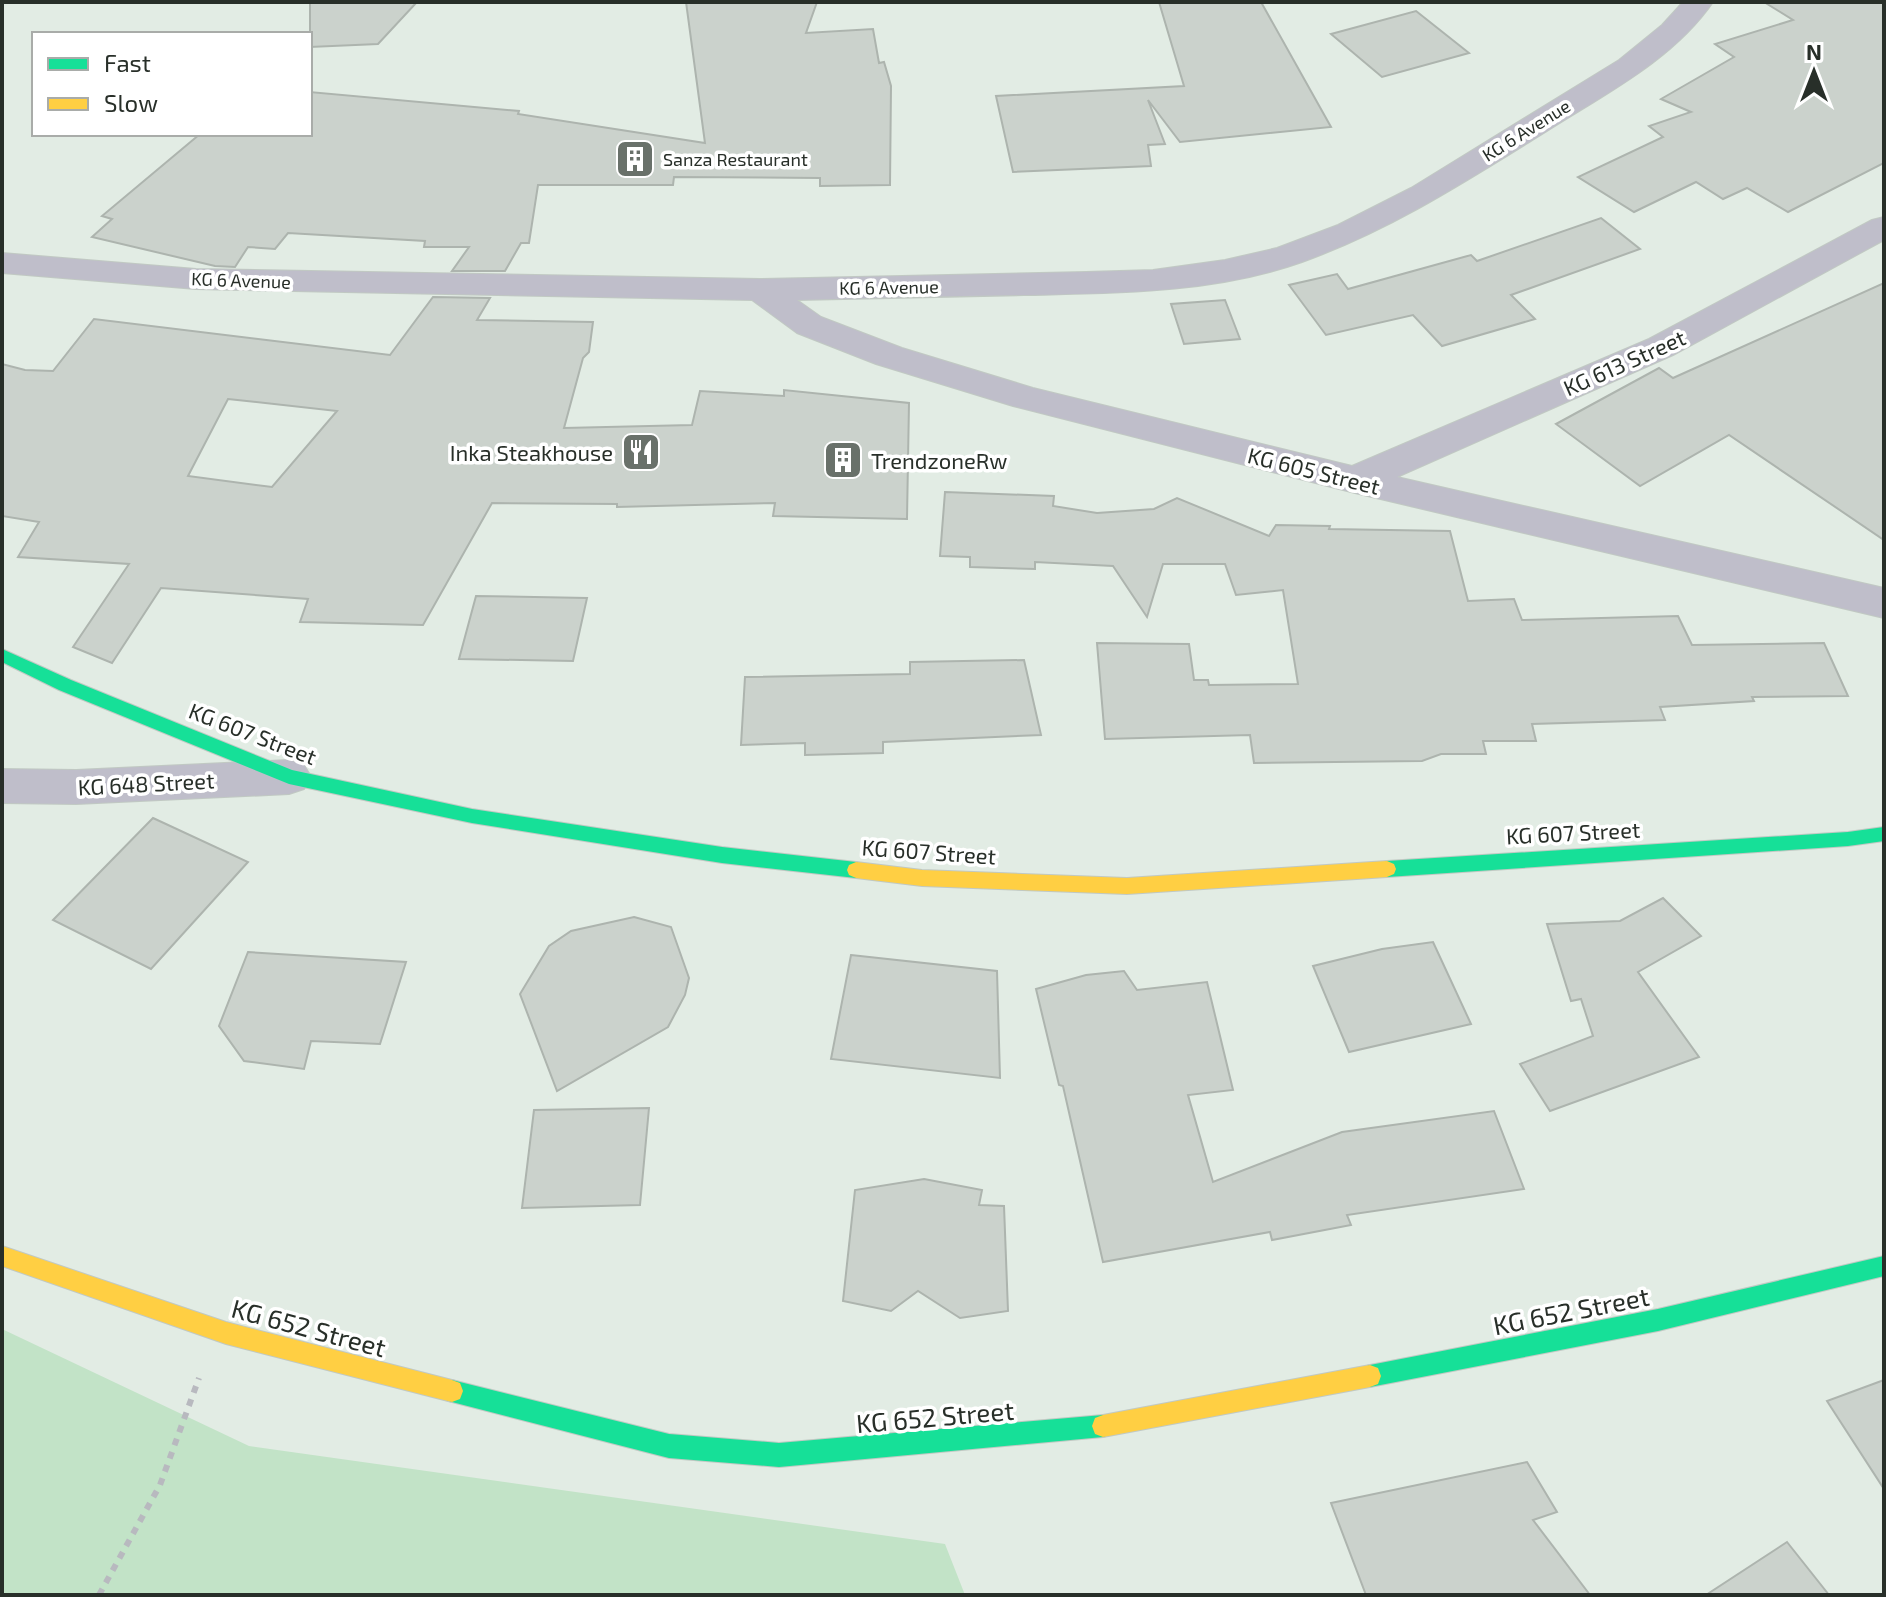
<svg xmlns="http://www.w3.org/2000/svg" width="1886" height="1597" font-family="'Exo 2',sans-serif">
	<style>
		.green { fill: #c2e3c7 }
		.building { fill: #cbd2cc; stroke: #adb4ae; stroke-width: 2; fill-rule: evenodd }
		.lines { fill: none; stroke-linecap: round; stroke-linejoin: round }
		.street-casing { stroke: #c1c9c3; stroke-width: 2 }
		.fast-casing { stroke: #c1c9c3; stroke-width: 2 }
		.slow-casing { stroke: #c1c9c3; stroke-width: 2 }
		.path { stroke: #b8b9bf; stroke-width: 6; stroke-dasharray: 7 7; stroke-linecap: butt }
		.street { fill: #bfbeca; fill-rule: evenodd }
		.fast { fill: #16e098; fill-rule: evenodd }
		.slow { fill: #ffcf43; fill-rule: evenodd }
		.labels { text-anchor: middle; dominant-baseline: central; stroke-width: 7; stroke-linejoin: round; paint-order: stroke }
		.far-street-label { font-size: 18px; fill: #282f29; stroke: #fff }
		.far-poi-label { font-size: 18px; fill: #282f29; stroke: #fff; text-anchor: start }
		.street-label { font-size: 22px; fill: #282f29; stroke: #fff }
		.poi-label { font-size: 22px; fill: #282f29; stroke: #fff; text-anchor: end }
		.near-street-label { font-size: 26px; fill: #282f29; stroke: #fff }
	</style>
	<rect width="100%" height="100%" fill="#e2ece4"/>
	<polygon class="green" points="2,1329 249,1446 945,1544 965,1595 2,1595"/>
	<g class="building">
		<polygon points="310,2 417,2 378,44 310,47"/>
		<polygon points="686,2 817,2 806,33 873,29 879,63 884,62 891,86 890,185 820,186 820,178 674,177 673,185 538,185 529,243 521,243 505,271 452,271 469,247 424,247 425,241 288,233 275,249 248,247 235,267 215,266 92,237 112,219 102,216 200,134 310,134 310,92 519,111 518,114 705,143"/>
		<polygon points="1159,2 1261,2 1331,127 1180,142 1148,100 1165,144 1148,145 1151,166 1013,172 996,96 1184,86"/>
		<polygon points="1764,2 1884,2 1884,163 1788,212 1747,188 1723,199 1696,182 1634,212 1578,177 1663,137 1649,126 1691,112 1661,99 1734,57 1715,44 1793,20"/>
		<polygon points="1416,11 1469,53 1382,77 1331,34"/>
		<polygon points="1601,218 1640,249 1511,295 1535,319 1442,346 1413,315 1326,335 1289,285 1337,274 1348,289 1471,255 1477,261"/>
		<polygon points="1884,283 1884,540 1729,435 1640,486 1556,424 1659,368 1673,378"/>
		<path d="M433 297 490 298 477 320 593 322 589 352 583 358 564 428 692 425 700 391 784 396V390L909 403 907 519 773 516 775 503 617 507V504L492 503 423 625 300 622 308 599 161 588 112 663 73 647 129 564 18 557 39 522 2 516V364L25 370 53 371 94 319 390 355ZM228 399 337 411 272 487 188 476Z"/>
		<polygon points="1225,300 1240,339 1184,344 1171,304"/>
		<polygon points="945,492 1054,496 1053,506 1097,513 1154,509 1177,498 1269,536 1276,525 1330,526 1329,529 1450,531 1468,601 1514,599 1522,620 1678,616 1692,645 1824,643 1848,696 1752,697 1754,701 1660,707 1665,720 1532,724 1536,741 1483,741 1486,754 1441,754 1422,761 1254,763 1250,735 1105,739 1097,643 1189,644 1194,680 1208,680 1209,685 1298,684 1283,590 1236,595 1225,564 1163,564 1147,617 1113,566 1035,562 1035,569 970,567 970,557 940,556"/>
		<polygon points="476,596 587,598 573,661 459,659"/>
		<polygon points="1024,660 1041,735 883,742 883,753 805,755 805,743 741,745 745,677 910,674 910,662"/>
		<polygon points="153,818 248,862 151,969 53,920"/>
		<polygon points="1663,898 1701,936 1638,972 1699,1057 1550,1111 1520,1064 1593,1036 1581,999 1571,1001 1547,924 1620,921"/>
		<polygon points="634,917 671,927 689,978 685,995 668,1027 557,1091 520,994 549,946 571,931"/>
		<polygon points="1433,942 1471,1024 1349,1052 1313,966 1382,949"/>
		<polygon points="248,952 406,962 380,1044 311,1041 304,1069 244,1061 219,1026"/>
		<polygon points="851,955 997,971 1000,1078 831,1059"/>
		<polygon points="1124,971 1137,990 1207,982 1233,1090 1188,1095 1213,1182 1342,1132 1494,1111 1524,1189 1347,1215 1351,1225 1272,1240 1270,1232 1103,1262 1063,1086 1059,1085 1036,989 1086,975"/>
		<polygon points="649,1108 640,1205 522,1208 534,1110"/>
		<polygon points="924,1179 982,1190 979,1205 1004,1206 1008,1311 960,1318 918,1291 891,1311 843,1301 855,1190"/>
		<polygon points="1884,1380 1884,1489 1827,1401"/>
		<polygon points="1527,1462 1557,1512 1533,1520 1590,1595 1366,1595 1331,1503"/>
		<polygon points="1787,1542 1829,1595 1706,1595"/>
	</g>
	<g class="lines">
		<g class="street-casing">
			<g id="street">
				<path d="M1683 2H1713C1673 60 1605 94 1547 131 1468 180 1391 230 1302 262 1215 293 1118 293 1027 295 950 296 873 298 797 300L821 317 902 348 1033 388 1352 466 1649 339 1872 220 1884 217V240L1673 355 1397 477 1884 588V618L1355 493 1013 406 876 364 797 333 752 300 196 289 2 273V253L196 269 760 279 1086 272 1153 270 1225 260 1277 248 1338 225 1411 188 1619 60 1662 25Z"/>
				<polygon points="289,760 304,765 311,777 304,789 289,794 76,804 2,803 2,769 76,770"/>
			</g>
		</g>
		<g class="fast-casing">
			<g id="fast">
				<polygon points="2,649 71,680 292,770 472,809 722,847 856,862 863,865 865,870 863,875 856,878 722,863 472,823 289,784 59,690 2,662"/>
				<polygon points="1884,827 1884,841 1848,846 1387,877 1380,874 1378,869 1380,864 1387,861 1848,832"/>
				<polygon points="1884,1256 1884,1276 1658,1331 1370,1387 1362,1384 1359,1376 1362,1368 1370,1365 1658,1309"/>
				<polygon points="452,1380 669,1434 779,1443 1103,1415 1111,1418 1114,1426 1111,1434 1103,1437 779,1467 669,1458 452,1402 444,1399 441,1391 444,1383"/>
			</g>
		</g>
		<g class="slow-casing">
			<g id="slow">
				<polygon points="1387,861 1394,864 1396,869 1394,874 1387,877 1127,894 922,886 856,878 849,875 847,870 849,865 856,862 922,870 1127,878"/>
				<polygon points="2,1246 226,1322 452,1380 460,1383 463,1391 460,1399 452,1402 226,1344 2,1266"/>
				<polygon points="1370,1365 1378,1368 1381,1376 1378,1384 1370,1387 1103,1437 1095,1434 1092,1426 1095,1418 1103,1415"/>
			</g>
		</g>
		<polyline class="path" points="99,1595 160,1485 199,1378"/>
		<use href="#street" class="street"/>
		<use href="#fast" class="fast"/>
		<use href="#slow" class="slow"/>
	</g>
	<defs>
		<g id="building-square" transform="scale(2)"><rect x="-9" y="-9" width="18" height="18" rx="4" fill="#69716a" stroke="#fff"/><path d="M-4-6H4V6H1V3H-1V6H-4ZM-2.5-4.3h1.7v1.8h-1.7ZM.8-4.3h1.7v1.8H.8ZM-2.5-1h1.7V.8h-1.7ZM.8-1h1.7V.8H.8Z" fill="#fff"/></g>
		<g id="restaurant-square" transform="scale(2)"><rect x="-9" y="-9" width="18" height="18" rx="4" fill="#69716a" stroke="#fff"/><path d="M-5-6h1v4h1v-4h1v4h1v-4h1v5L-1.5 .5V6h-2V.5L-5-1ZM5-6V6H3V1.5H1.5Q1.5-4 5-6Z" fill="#fff"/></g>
	</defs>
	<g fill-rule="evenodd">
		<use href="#building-square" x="635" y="159"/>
		<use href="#restaurant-square" x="641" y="452"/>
		<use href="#building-square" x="843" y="460"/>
	</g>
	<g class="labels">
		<g class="far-street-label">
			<text transform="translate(1526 130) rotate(-32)">KG 6 Avenue</text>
			<text transform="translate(241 280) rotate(2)">KG 6 Avenue</text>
			<text transform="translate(889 287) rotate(-1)">KG 6 Avenue</text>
		</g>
		<g class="far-poi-label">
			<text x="663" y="159">Sanza Restaurant</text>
		</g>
		<g class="street-label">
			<text transform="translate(1624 362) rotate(-24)">KG 613 Street</text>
			<text transform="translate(1314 470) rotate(14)">KG 605 Street</text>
			<text transform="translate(253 733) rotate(21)">KG 607 Street</text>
			<text transform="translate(146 783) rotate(-3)">KG 648 Street</text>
			<text transform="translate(1573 832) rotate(-3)">KG 607 Street</text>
			<text transform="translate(929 851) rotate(4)">KG 607 Street</text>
		</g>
		<g class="poi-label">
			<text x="613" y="452">Inka Steakhouse</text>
			<text x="871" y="460" text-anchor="start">TrendzoneRw</text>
		</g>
		<g class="near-street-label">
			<text transform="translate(1571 1310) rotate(-11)">KG 652 Street</text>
			<text transform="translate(309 1327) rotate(15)">KG 652 Street</text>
			<text transform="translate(935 1416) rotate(-5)">KG 652 Street</text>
		</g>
	</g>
	<rect width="1886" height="1597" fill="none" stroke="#282f29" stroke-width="8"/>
	<rect x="32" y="32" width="280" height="104" fill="#ffffff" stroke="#a9aca9" stroke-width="2"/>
	<rect x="48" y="58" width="40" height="12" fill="#16e098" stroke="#a9aca9" stroke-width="2"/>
	<text x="104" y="72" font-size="24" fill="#282f29">Fast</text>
	<rect x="48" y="98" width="40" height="12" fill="#ffcf43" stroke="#a9aca9" stroke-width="2"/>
	<text x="104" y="112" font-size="24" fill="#282f29">Slow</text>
	<g transform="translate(1814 72)" stroke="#ffffff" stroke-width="6" paint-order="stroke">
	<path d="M0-6L14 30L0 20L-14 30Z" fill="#282f29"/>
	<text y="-12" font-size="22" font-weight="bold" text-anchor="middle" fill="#282f29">N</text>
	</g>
</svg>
